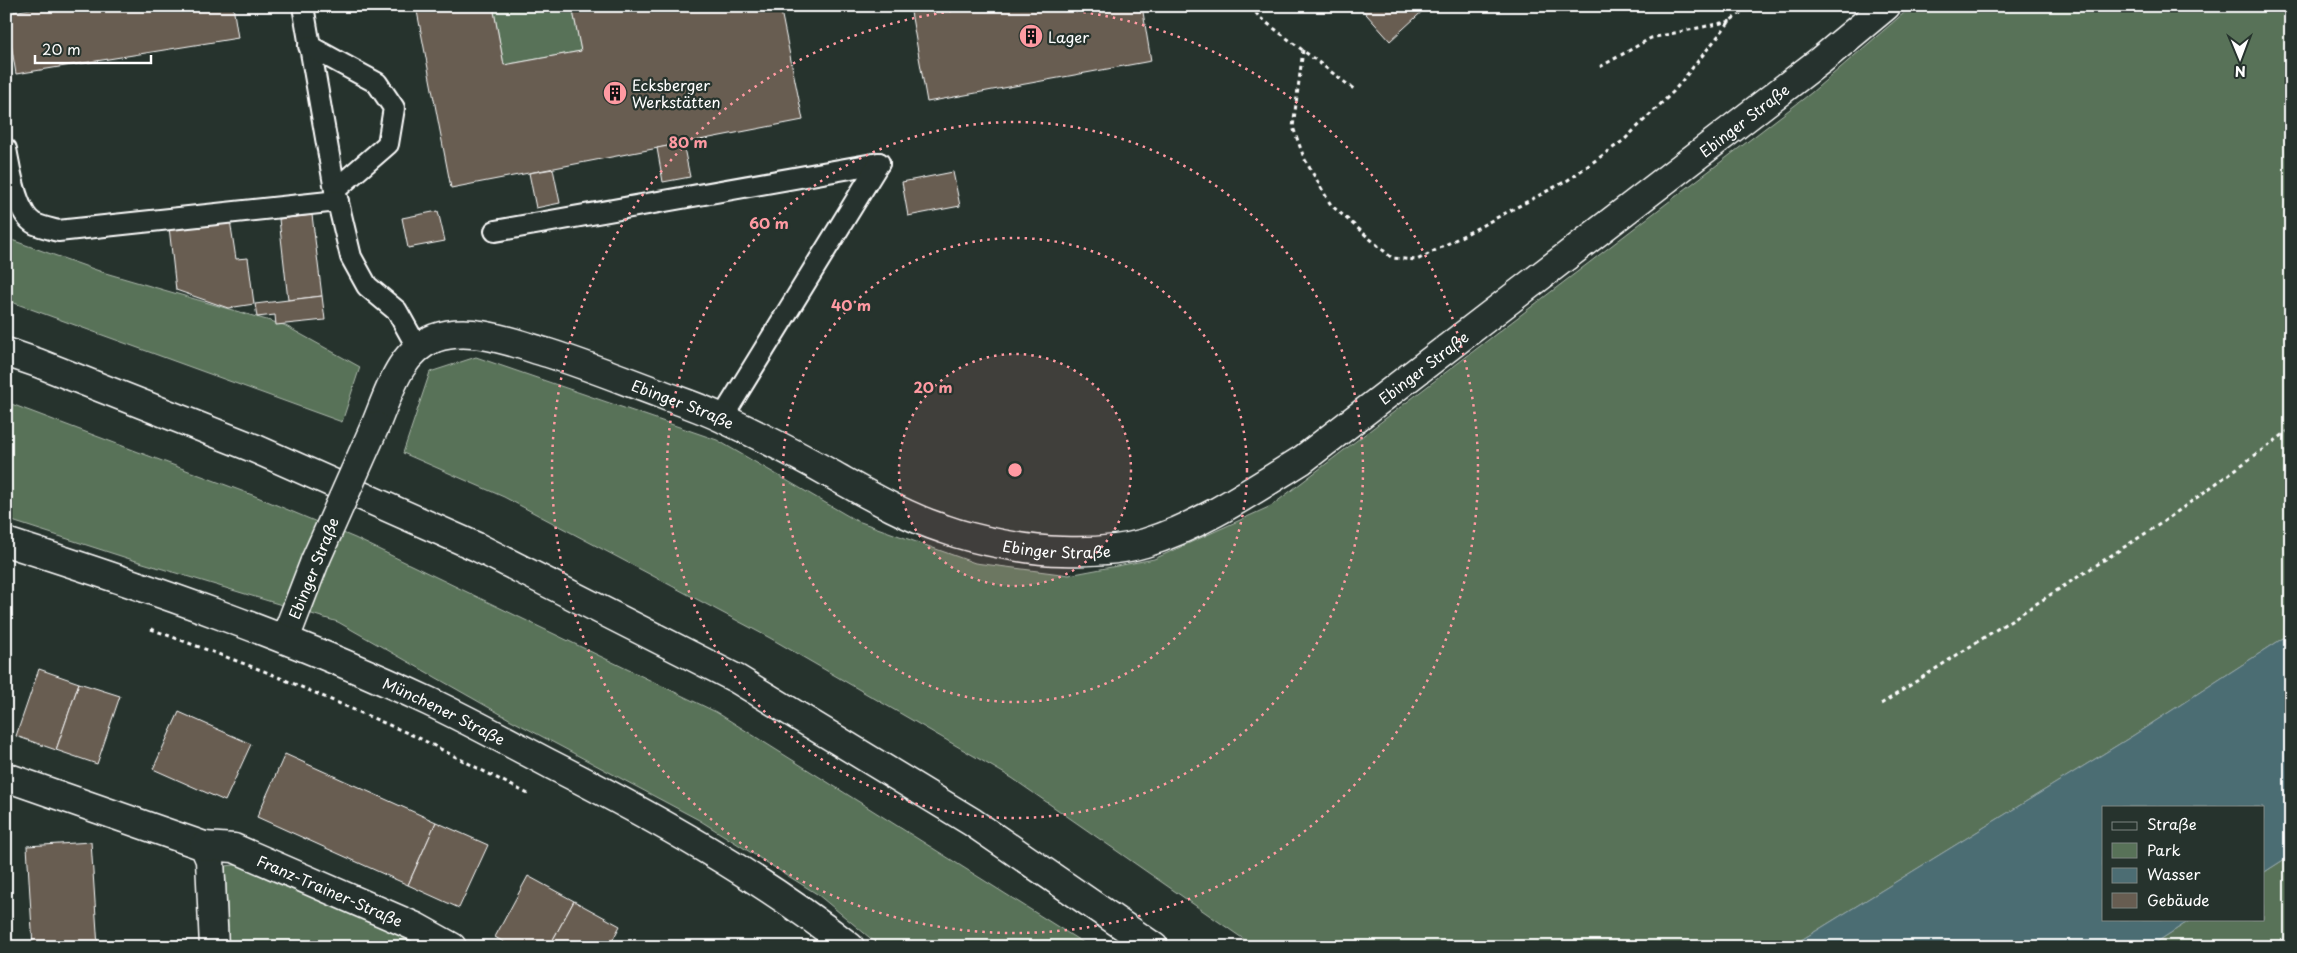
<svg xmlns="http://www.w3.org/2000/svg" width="2297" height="953" font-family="'Playpen Sans',sans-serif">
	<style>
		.green { fill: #587258; stroke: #acb8ac }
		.water { fill: #4c6d73; stroke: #94a7ab }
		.building { fill: #675d51; stroke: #fff }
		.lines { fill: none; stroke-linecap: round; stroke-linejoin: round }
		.lane-casing { stroke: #fff; stroke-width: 24 }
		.street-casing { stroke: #fff; stroke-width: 31 }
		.secondary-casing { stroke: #fff; stroke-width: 31 }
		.path { stroke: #fff; stroke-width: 3; stroke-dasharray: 4 4; stroke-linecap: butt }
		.lane { stroke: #26332d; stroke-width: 20 }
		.street { stroke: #26332d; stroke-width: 28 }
		.secondary { stroke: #26332d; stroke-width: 28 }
		.street-bridge-casing { stroke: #fff; stroke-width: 31; stroke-linecap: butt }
		.street-bridge { stroke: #26332d; stroke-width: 28 }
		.ring { fill: none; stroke: #ff9aa2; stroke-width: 2.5; stroke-dasharray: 2.5 5 }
		.labels { text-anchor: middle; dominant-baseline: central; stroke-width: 4.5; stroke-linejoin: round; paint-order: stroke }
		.poi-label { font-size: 15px; fill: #fff; stroke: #26332d; text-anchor: start }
		.street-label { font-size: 15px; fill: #fff; stroke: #26332d }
		.centre { fill: #ff9aa2; stroke: #26332d; stroke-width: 2.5 }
		.ring-label { font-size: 15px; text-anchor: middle; font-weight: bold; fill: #ff9aa2; stroke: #26332d; stroke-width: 4.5; stroke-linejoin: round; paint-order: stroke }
	</style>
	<rect width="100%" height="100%" fill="#26332d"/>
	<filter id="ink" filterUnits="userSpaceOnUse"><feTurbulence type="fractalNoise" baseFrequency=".02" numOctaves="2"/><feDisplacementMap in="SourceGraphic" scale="10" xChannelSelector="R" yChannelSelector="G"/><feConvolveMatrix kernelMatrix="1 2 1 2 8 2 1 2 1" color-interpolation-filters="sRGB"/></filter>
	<g filter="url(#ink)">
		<g class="green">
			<polygon points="493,6 572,6 581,51 504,65"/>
			<polygon points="1912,6 2291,6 2291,633 2134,735 1790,947 1255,947 1012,778 770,638 504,497 403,453 430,372 476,357 717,440 855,520 975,563 1069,575 1154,559 1271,506 1811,93"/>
			<polygon points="6,238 102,272 284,325 360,367 342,422 6,300"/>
			<polygon points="6,402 255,496 355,538 716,712 1090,947 881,947 817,894 699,820 511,720 338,622 133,560 6,519"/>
			<polygon points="2291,855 2291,947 2149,947 2192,919 2263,919 2263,873"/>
			<polygon points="244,864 410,938 406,947 229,947 225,866"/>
		</g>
		<polygon class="water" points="2291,633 2291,855 2263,873 2263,807 2103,807 2103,919 2192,919 2149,947 1790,947 2134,735"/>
		<g class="building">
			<polygon points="49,6 233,6 238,38 16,74 6,13"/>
			<polygon points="416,6 493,6 504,65 581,51 572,6 780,6 803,120 451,188"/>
			<polygon points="941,6 1142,6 1151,61 927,102 911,12"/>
			<polygon points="1359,6 1428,6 1390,41"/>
			<polygon points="683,143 690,177 663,182 657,148"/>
			<polygon points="553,169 560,203 536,208 529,173"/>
			<polygon points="953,172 960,206 908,216 902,182"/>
			<polygon points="438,211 445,241 408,248 402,218"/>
			<polygon points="312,215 322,296 288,300 279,219"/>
			<polygon points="230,220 236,259 248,258 254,304 228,308 176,290 169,227"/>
			<polygon points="322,296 325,320 276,325 275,315 257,317 255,304"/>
			<polygon points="39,669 79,683 56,750 16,736"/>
			<polygon points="79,683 120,696 97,764 56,750"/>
			<polygon points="179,712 251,744 225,801 153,769"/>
			<polygon points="285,754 436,822 408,885 257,817"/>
			<polygon points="436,822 488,845 459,908 408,885"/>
			<polygon points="91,842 98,947 33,947 27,846"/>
			<polygon points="528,876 574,901 549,947 512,947 495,937"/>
			<polygon points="574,901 620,926 609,947 549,947"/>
		</g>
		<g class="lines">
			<g class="lane-casing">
				<g id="lane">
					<polyline points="303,6 335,190 351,257 367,286 397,311 417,347"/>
					<polyline points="309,46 377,83 394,108 388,144 335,190"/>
					<path d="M6 149C10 169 16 214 35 224 42 227 51 229 58 231L338 201"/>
					<polyline points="495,231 879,163"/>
					<polyline points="722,418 879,163"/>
				</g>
			</g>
			<g class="street-casing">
				<g id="street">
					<path id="s1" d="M375 426C389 393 399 352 435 338 471 325 514 343 548 353 586 365 623 380 661 394 682 402 704 409 724 419 760 436 796 454 831 474 867 494 904 516 944 529 974 540 1030 551 1062 551 1089 552 1118 551 1145 543 1201 526 1252 491 1302 460L1821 60 1886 6"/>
					<polyline points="285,639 315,561"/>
					<polyline points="6,777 204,846 210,860 214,947"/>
					<path id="s2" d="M204 846 234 848 416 927 452 947"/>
				</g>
			</g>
			<g class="secondary-casing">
				<g id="secondary">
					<polyline points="6,352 38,363 256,449 477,547 737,679 972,822 1154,947"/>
					<path id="s3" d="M6 542C150 588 294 638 430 702 472 722 512 744 552 765 656 818 758 875 850 947"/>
				</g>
			</g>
			<g class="path">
				<polyline points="1251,6 1259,17 1355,90"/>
				<polyline points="1303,50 1293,127 1304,158 1331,205 1392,258 1417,260 1568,180 1624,140 1673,92 1731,20 1751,6"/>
				<polyline points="1600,67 1651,38 1731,21"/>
				<polyline points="151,629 269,673 419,738 530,795"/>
				<polyline points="1881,704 2163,522 2291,429"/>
			</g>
			<use href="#lane" class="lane"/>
			<use href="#street" class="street"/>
			<use href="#secondary" class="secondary"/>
			<g class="street-bridge-casing">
				<polyline id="street-bridge" points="315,561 375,426"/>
			</g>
			<use href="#street-bridge" class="street-bridge"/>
		</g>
	</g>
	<circle cx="1015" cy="470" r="116" fill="#ff9aa2" fill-opacity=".12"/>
	<g class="ring">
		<circle cx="1015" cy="470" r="116"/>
		<circle cx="1015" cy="470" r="232"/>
		<circle cx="1015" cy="470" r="348"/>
		<circle cx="1015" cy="470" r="463"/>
	</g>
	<defs>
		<g id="building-disc" transform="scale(1.25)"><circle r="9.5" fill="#ff9aa2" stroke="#26332d"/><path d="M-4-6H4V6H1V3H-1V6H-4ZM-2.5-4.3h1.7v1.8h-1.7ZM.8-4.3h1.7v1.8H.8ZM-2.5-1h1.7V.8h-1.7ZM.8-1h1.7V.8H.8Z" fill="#111"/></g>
	</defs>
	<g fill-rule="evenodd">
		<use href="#building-disc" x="1031" y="36"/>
		<use href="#building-disc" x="615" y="93"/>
	</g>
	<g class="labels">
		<g class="poi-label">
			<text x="1048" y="36">Lager</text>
			<text x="632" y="84">Ecksberger<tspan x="632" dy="17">Werkstätten</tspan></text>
		</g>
		<g class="street-label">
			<text stroke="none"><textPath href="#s1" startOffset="1600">Ebinger Straße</textPath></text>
			<text stroke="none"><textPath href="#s1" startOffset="1195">Ebinger Straße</textPath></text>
			<text stroke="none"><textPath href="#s1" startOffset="370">Ebinger Straße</textPath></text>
			<text stroke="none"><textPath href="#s1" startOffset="775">Ebinger Straße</textPath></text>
			<text transform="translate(313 568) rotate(-68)">Ebinger Straße</text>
			<text stroke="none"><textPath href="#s3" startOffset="470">Münchener Straße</textPath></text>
			<text stroke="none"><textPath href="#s2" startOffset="135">Franz-Trainer-Straße</textPath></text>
		</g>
	</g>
	<circle cx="1015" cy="470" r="8" class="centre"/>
	<g class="ring-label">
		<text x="688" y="148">80 m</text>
		<text x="769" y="229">60 m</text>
		<text x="851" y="311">40 m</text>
		<text x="933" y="393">20 m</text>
	</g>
	<rect width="2297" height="953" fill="none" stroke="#26332d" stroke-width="25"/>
	<rect x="12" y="12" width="2272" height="928" fill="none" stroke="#fff" stroke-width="2" filter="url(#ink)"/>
	<rect x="2102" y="806" width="162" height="115" fill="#26332d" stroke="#7d8581"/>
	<rect x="2112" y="822" width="25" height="8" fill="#26332d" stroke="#7d8581"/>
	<text x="2147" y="830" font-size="15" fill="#ffffff">Straße</text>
	<rect x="2112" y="843" width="25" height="15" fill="#587258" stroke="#7d8581"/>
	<text x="2147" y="856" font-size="15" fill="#ffffff">Park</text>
	<rect x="2112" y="868" width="25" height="15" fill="#4c6d73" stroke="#7d8581"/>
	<text x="2147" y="880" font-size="15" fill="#ffffff">Wasser</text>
	<rect x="2112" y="893" width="25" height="15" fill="#675d51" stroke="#7d8581"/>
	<text x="2147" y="906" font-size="15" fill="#ffffff">Gebäude</text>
	<g transform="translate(2240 58) rotate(179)" stroke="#26332d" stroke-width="4" paint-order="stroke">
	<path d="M0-4L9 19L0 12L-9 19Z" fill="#ffffff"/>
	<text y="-8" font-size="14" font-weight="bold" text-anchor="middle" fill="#ffffff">N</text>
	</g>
	<path d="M35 55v8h116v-8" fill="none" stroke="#ffffff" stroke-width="2.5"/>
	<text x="42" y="55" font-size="15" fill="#ffffff" stroke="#26332d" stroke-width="4" paint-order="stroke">20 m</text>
</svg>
